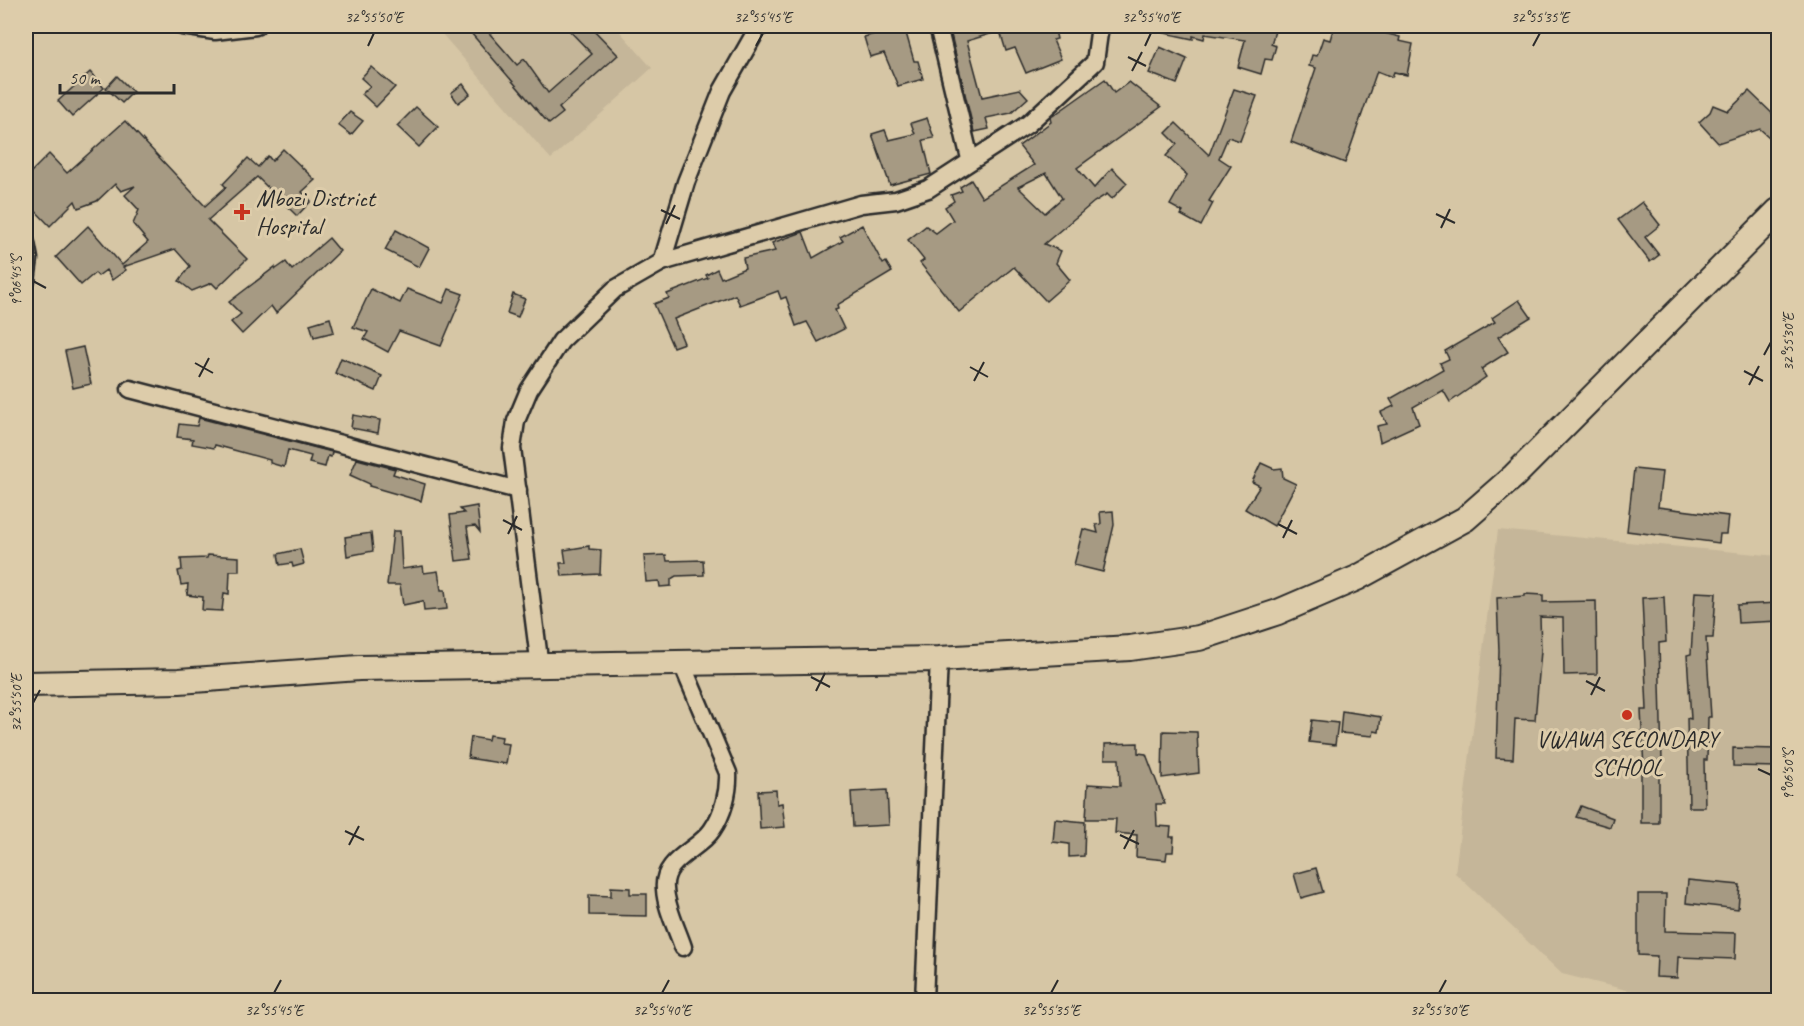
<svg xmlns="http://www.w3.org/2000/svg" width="1804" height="1026" font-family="Caveat,sans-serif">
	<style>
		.built { fill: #c5b699 }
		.building { fill: #a69a83; stroke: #2b2b2b; stroke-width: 1.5; fill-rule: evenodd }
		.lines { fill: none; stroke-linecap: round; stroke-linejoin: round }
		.minor-casing { stroke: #2b2b2b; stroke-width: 21 }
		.highway-casing { stroke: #2b2b2b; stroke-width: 28 }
		.minor { stroke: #dca; stroke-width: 16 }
		.highway { stroke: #dca; stroke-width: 24 }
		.ticks { fill: none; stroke: #2b2b2b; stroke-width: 2 }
		.poi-dot { fill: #c8321e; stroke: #dca; stroke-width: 2 }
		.labels { text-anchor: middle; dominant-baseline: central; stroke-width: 6; stroke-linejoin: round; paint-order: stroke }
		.poi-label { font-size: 24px; fill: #2b2b2b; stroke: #dca; text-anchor: start }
		.neatline { fill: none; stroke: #2b2b2b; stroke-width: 2 }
		.ticks-label { font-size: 15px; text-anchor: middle; fill: #2b2b2b }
	</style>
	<rect width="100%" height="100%" fill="#d6c6a5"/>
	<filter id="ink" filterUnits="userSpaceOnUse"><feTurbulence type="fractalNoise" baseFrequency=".0167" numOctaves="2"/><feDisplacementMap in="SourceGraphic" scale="12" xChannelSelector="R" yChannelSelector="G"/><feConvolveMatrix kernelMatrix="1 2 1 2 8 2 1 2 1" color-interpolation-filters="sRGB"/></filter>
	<g filter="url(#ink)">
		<g class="built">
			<polygon points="435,26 615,26 652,68 551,159"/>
			<polygon points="1498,530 1778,556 1778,1000 1667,1000 1562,974 1455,873"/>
		</g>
		<g class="building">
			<polygon points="465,26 483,26 517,65 524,59 548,93 592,54 565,26 590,26 618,55 559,108 563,113 549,124"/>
			<polygon points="904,26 914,61 918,61 923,79 898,86 884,53 870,57 864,37"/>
			<polygon points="949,26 1054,26 1057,39 1053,40 1061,59 1026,73 1015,48 1006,51 1000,31 967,41 982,97 1020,89 1028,98 1011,113 986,118 989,129 974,132"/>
			<polygon points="1155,26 1254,26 1275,31 1271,44 1276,46 1272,60 1265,59 1261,74 1238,67 1245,40 1205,34 1204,39 1193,36 1193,39 1155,31"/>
			<polygon points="1334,26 1369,26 1368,29 1400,37 1399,41 1413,44 1407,75 1394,72 1392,77 1377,71 1345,163 1291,142 1316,68 1309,66 1312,55 1317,56 1323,38 1330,40"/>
			<polygon points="1160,47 1187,59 1177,84 1149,73"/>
			<polygon points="371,67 395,87 376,107 362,94 370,86 361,78"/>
			<polygon points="90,72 104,88 72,117 58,101"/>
			<polygon points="117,76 133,92 122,103 106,88"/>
			<path d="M1105 79 1114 93 1129 82 1161 107 1077 168 1094 188 1112 168 1127 183 1112 199 1107 194 1094 202 1044 244 1061 251 1056 263 1070 280 1046 301 1014 267 959 312 920 263 924 260 908 240 926 226 936 233 953 220 945 207 954 201 951 195 962 191 960 187 971 180 982 198 1034 165 1019 146 1051 122 1050 118ZM1046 173 1062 198 1045 213 1018 187Z"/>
			<polygon points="463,84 470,94 458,103 451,93"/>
			<polygon points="1234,89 1257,96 1240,141 1228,137 1219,158 1231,166 1209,201 1213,203 1201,226 1181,215 1183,212 1170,205 1187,175 1166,156 1177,144 1166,133 1176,123 1209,155"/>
			<polygon points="1749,91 1779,120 1779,127 1769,137 1760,129 1718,143 1699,122 1710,112 1713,105 1728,111"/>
			<polygon points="416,107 438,127 419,147 397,126"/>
			<polygon points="350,112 363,121 351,135 338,125"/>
			<polygon points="927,118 934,138 923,140 931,174 890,185 872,134 885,130 889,140 915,134 911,123"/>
			<polygon points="125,121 205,206 226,187 223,184 248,158 258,167 268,156 272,161 283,149 315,180 302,192 311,201 297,216 257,177 208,220 247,259 217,288 212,283 192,291 179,281 190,266 175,249 123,267 126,270 112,280 106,270 98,276 95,273 81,285 56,257 88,226 122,265 148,242 133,224 139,210 125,195 135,186 121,191 115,184 97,201 78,208 75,201 50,226 26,201 26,177 49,154 67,173"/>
			<polygon points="1642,202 1660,225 1645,237 1659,255 1650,262 1618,220"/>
			<polygon points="862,225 883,264 886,262 892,272 837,305 838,309 835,310 844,329 818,342 807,322 796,326 786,297 781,299 778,291 740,305 735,295 674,319 684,343 673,347 654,304 669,298 667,294 708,278 706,275 717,269 721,278 745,268 743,258 775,251 772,243 803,232 813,258 843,241 840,237"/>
			<polygon points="396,230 429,248 419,267 385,250"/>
			<polygon points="329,238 340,251 276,313 271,306 242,334 231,322 241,314 229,302 275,267 276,269 286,262 292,270"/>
			<polygon points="371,289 400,303 407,289 443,303 449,289 463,294 441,346 399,331 388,352 364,339 368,332 353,327"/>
			<polygon points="513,294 525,299 518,317 507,313"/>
			<polygon points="1519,300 1531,317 1498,337 1508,352 1481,369 1486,377 1450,402 1443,390 1413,407 1419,424 1380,442 1377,426 1387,424 1381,412 1394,406 1390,399 1443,369 1440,363 1449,359 1445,351 1495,322 1492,318"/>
			<polygon points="330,318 334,332 314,337 310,324"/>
			<polygon points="83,347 91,384 73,388 65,351"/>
			<polygon points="341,358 382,376 376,391 335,373"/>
			<polygon points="353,415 380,420 378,433 351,428"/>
			<polygon points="199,418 332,452 331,457 328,456 325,467 309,463 311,456 288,450 284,467 270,463 270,460 215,445 214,448 192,444 193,439 177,437 179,424 197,426"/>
			<polygon points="357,459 395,469 393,474 425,484 421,501 369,486 370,484 350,475"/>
			<polygon points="1261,463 1274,469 1282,468 1283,478 1296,484 1274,526 1245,509 1260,486 1252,482"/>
			<polygon points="1634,469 1662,472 1658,507 1728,516 1726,534 1720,534 1719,543 1627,531"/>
			<polygon points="477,506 480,532 475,526 467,527 472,559 456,561 450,515 464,513 460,509"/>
			<polygon points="1113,511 1114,525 1103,572 1074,565 1083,529 1098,533 1096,525 1101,524 1100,512"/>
			<polygon points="393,531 400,531 402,569 423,566 424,573 438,571 441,590 445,590 447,609 424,611 423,601 403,605 400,585 387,585"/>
			<polygon points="371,533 373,551 347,556 345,537"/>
			<polygon points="589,546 589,549 601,550 600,574 562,576 560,563 566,563 564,550"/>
			<polygon points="300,549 304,564 293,567 292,563 280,565 278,554"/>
			<polygon points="208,555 239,557 239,571 230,571 229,594 224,593 222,611 202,610 203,597 187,595 188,584 181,585 178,571 182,570 181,559 207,558"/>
			<polygon points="666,555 667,561 703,560 704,575 676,576 671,579 671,586 660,587 659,581 646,582 644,556"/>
			<polygon points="1695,592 1716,593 1713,638 1706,638 1711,717 1708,717 1707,760 1704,760 1705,807 1689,807 1687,718 1691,719 1687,655 1691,654"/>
			<polygon points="1525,594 1543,595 1543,602 1596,601 1597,674 1564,675 1563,618 1540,617 1541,651 1535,720 1515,719 1513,759 1496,758 1499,651 1497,598 1525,596"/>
			<polygon points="1664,597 1666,642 1659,643 1662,762 1659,762 1659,823 1641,823 1641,769 1644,769 1641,710 1647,710 1642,598"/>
			<polygon points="1779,603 1779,621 1738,623 1737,605"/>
			<polygon points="1342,711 1381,717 1379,732 1374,731 1373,736 1340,733"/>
			<polygon points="1312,720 1338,723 1335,745 1309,742"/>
			<polygon points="1163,731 1197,732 1199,773 1162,778"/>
			<polygon points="489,735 502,737 501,743 509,744 506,764 468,758 471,737 488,740"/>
			<polygon points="1138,743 1138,753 1146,754 1165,804 1156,804 1157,826 1171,827 1170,837 1174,837 1173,852 1167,852 1166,860 1136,857 1137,835 1115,833 1116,819 1086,819 1088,784 1120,786 1119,759 1105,759 1105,744"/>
			<polygon points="1733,748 1778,749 1778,767 1733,766"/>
			<polygon points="776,790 777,804 782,803 785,827 760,829 758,791"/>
			<polygon points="887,790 889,825 853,827 851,792"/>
			<polygon points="1581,806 1613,818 1610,827 1576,817"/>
			<polygon points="1055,819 1085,822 1084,856 1069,857 1069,844 1053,842"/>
			<polygon points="1316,868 1323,892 1301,898 1294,874"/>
			<polygon points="1688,880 1740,885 1738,909 1686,903"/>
			<polygon points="611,887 630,888 630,894 647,894 647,916 589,915 589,895 611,896"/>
			<polygon points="1638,894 1666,894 1665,931 1736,933 1735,959 1678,957 1677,978 1656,977 1657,956 1638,955"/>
		</g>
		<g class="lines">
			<g class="minor-casing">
				<g id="minor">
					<polyline points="182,26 215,31 256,26"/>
					<polyline points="938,26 970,159"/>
					<polyline points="26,243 29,259 26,281"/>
					<polyline points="662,262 686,182 722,91 759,26"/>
					<polyline points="130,389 518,490"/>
					<path d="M682 664 728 773C729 792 723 814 712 830 698 851 662 859 665 889 666 908 677 929 683 947"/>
					<polyline points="540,667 512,448 516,421 529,390 561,341 615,289 662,262 861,204 896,200 928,189 1028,124 1095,62 1100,26"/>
					<polyline points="924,1000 939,659"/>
				</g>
			</g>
			<g class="highway-casing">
				<polyline id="highway" points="26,684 179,681 359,668 939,659 1130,648 1199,638 1278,612 1357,578 1465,519 1514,476 1778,211"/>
			</g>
			<use href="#minor" class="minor"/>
			<use href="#highway" class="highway"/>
		</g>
	</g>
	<path class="ticks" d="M368 46 374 33M756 46 763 33M1145 46 1151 33M1533 46 1540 33M1128 57 1146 66M1132 71 1142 52M661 210 680 219M1436 214 1455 223M666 224 675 205M1441 228 1450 209M33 281 46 288M1764 355 1771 342M195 363 213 373M970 367 988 377M1744 371 1763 381M199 377 209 358M974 381 984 362M1749 385 1759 366M503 520 522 530M1278 524 1297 534M508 534 517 516M1283 538 1292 520M811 677 830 687M1586 681 1605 691M816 691 825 673M1591 695 1600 677M33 703 40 690M1758 769 1771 775M345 831 364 840M1120 835 1139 844M349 845 359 826M1124 849 1134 830M274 993 281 980M662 993 669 980M1051 993 1058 980M1439 993 1446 980"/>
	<g class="poi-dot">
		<path d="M239 203h6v6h6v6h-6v6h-6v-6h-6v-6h6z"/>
		<circle cx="1627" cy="715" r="6"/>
	</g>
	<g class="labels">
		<g class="poi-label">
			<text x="256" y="198">Mbozi District<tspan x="256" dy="28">Hospital</tspan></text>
			<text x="1627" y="739" text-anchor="middle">VWAWA SECONDARY<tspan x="1627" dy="28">SCHOOL</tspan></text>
		</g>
	</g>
	<rect width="1804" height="1026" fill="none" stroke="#dca" stroke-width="66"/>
	<path d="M60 84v9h114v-9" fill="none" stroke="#2b2b2b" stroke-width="3"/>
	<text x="69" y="84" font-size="18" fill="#2b2b2b" stroke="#ddccaa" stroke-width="4.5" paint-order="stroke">50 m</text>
	<rect x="33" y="33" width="1738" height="960" class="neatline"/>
	<g class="ticks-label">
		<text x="374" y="22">32°55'50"E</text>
		<text x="763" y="22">32°55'45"E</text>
		<text x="1151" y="22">32°55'40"E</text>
		<text x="1540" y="22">32°55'35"E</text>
		<text transform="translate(16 281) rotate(-90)" y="5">9°06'45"S</text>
		<text transform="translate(1788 342) rotate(-90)" y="5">32°55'30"E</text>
		<text transform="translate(16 703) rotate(-90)" y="5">32°55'50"E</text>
		<text transform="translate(1788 775) rotate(-90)" y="5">9°06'50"S</text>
		<text x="274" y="1015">32°55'45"E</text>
		<text x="662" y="1015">32°55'40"E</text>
		<text x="1051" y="1015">32°55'35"E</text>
		<text x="1439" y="1015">32°55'30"E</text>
	</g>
</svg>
